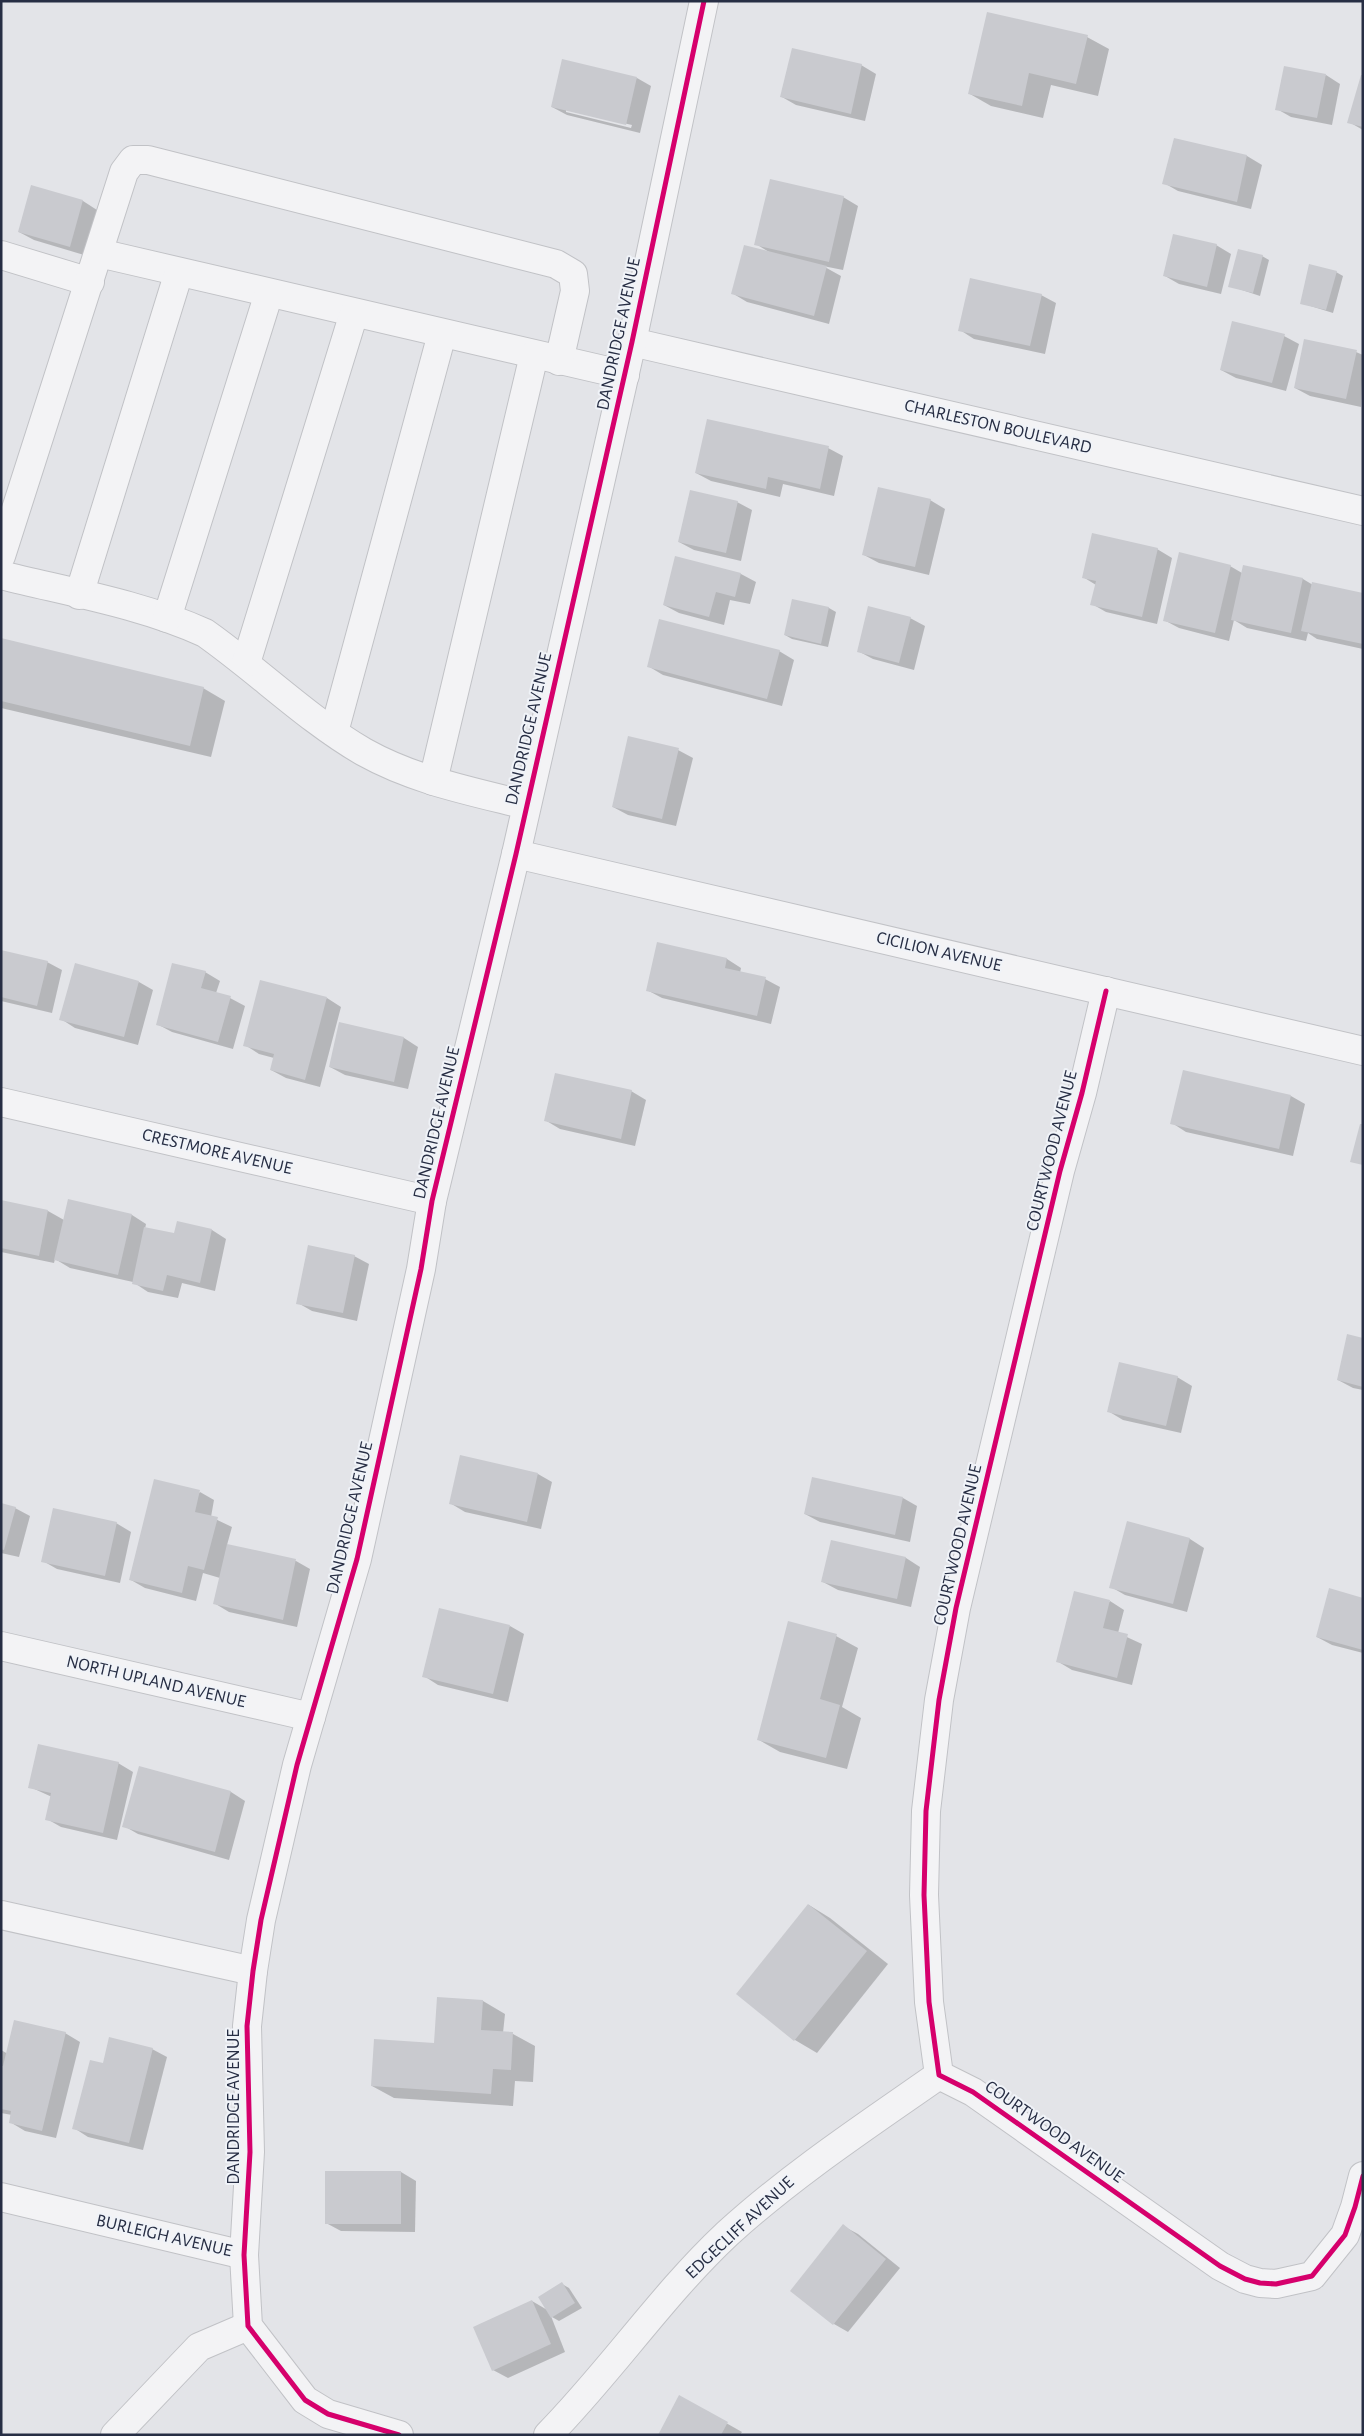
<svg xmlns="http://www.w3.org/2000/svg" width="1364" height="2436" font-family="'Alegreya Sans',sans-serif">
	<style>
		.shadow { fill: #0003; fill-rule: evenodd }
		.building { fill: #c9cacf }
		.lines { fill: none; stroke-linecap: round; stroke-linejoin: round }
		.minor-casing { stroke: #c1c2c6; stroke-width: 30 }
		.minor { stroke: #f3f3f5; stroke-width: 28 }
		.cycleway-casing { stroke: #f0f3f8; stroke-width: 8 }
		.cycleway { stroke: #d6006c; stroke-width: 5 }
		.labels { text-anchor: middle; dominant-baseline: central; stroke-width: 4; stroke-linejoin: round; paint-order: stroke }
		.street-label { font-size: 18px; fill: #272e44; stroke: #f0f3f8 }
	</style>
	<rect width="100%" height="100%" fill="#e3e4e8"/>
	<g class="shadow">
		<polygon points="1087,37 1109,49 1098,96 1051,85 1043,118 991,106 970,94"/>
		<polygon points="861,65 876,74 865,121 796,105 782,97"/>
		<polygon points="1326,75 1340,84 1332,125 1291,117 1277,109"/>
		<polygon points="1363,77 1363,130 1349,122"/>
		<path d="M637 78 651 86 640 133 567 115 552 107ZM566 110 632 125 631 128 566 112Z"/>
		<polygon points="1175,139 1247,156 1262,165 1251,209 1178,191 1164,183"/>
		<polygon points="32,187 83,201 97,210 84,255 34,240 19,232"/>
		<polygon points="843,197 858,206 843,270 823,266 841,276 829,324 747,302 732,293 769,252 756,244"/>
		<polygon points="1216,245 1231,254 1221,294 1179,284 1165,276"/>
		<polygon points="1262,256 1269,260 1260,296 1230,286"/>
		<polygon points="1336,272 1343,276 1333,313 1301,303"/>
		<polygon points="1041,295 1056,303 1045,354 974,339 960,330"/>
		<polygon points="1284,336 1299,344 1286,391 1236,378 1221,370"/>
		<polygon points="1356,352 1363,355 1361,407 1310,396 1295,388"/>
		<polygon points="828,448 843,456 834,496 783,484 780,497 711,481 696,473"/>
		<polygon points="930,500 945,509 929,575 879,563 864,555"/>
		<polygon points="737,502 752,510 741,561 694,550 679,542"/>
		<polygon points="1157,549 1172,558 1157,624 1106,612 1092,604 1096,585 1083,577"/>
		<polygon points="676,557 741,574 756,582 750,604 730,600 724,625 679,613 664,605"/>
		<polygon points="1230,566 1242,573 1244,567 1303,579 1313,585 1363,594 1363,649 1317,639 1308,633 1306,641 1247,628 1234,620 1229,641 1179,628 1164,620"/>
		<polygon points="793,600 829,608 836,612 828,647 792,639 785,635"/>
		<polygon points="910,618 925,626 914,670 873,659 858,651"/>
		<polygon points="1,639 203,688 225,701 211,757 1,708"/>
		<polygon points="779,651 794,660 782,706 663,675 648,666"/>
		<polygon points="678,750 693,758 676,826 628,815 613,807"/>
		<polygon points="658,944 727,959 741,968 740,973 765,979 780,987 771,1024 662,998 647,990"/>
		<polygon points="1,951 47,962 62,970 52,1013 1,1001"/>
		<polygon points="205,972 220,981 216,993 230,998 245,1006 233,1049 172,1032 157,1024"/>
		<polygon points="139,982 153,990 138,1045 75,1028 61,1019"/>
		<polygon points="327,998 341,1007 320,1087 286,1078 271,1070 274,1058 259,1054 245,1045"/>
		<polygon points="340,1024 404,1038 418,1047 408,1089 345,1075 330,1067"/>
		<polygon points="631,1091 646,1100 635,1146 560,1129 545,1120"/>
		<polygon points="1291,1096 1305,1104 1293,1156 1186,1132 1172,1123"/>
		<polygon points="1,1201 48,1211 64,1220 132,1215 146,1224 145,1229 175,1235 212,1230 226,1239 215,1291 182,1283 178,1298 148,1292 133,1282 70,1268 55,1259 54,1263 1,1252"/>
		<polygon points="354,1256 369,1264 357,1321 312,1311 298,1303"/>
		<polygon points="1363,1339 1363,1390 1353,1388 1338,1380"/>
		<polygon points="1177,1377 1192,1386 1181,1433 1123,1420 1108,1411"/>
		<polygon points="538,1474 552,1482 541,1529 465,1512 450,1503"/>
		<polygon points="200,1492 214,1500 211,1517 232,1527 227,1545 296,1561 310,1569 297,1627 229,1612 214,1603 220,1578 203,1573 196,1601 145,1588 131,1580"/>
		<polygon points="903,1498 917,1506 910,1542 820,1522 805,1514"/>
		<polygon points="1,1504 15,1508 30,1516 19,1557 1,1553"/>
		<polygon points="1128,1522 1190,1539 1204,1548 1187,1612 1125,1595 1111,1587"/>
		<polygon points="116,1523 131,1532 120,1583 57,1569 43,1561"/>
		<polygon points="832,1542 906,1558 920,1567 911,1607 838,1590 823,1582"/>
		<polygon points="1363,1599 1363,1653 1332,1645 1317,1637"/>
		<polygon points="1110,1601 1124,1610 1118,1633 1142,1644 1132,1685 1072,1670 1057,1661"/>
		<polygon points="510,1626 524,1634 508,1702 438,1685 424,1676"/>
		<polygon points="836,1636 858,1648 842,1707 861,1718 847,1769 780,1752 759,1740"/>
		<polygon points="118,1763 133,1772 117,1840 61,1827 47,1819 52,1797 30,1787"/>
		<polygon points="140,1767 231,1792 245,1801 229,1860 138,1834 124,1826"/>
		<polygon points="809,1905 830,1918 888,1964 817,2053 795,2040 738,1994"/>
		<polygon points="438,1998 483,2001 505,2014 503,2033 513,2034 535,2046 533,2082 515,2081 513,2106 394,2098 372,2086 435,2044"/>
		<polygon points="65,2033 80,2042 56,2138 25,2131 10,2122 12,2115 1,2113 1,2050 8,2054"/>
		<polygon points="152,2049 167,2057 143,2150 88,2137 74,2128 103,2065"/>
		<polygon points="327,2172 401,2172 416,2181 415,2232 341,2231 326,2223"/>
		<polygon points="843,2226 858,2234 900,2268 848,2332 834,2324"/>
		<polygon points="562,2284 569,2288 582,2308 559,2321 552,2317 540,2298"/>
		<polygon points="532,2301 549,2311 565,2352 508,2378 493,2370"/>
		<polygon points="680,2397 742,2432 740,2435 659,2435"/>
	</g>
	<g class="building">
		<polygon points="987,12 1088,35 1076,84 1029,73 1022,106 968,94"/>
		<polygon points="792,48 862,64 851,114 780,97"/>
		<polygon points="562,59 637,77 626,125 551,107"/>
		<polygon points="1284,66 1326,74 1317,118 1275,110"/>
		<polygon points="1361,75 1363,75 1363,127 1347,123"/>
		<polygon points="1174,138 1247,155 1237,202 1162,184"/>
		<polygon points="770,179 844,196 829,262 754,245"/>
		<polygon points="31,185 83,200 70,247 18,232"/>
		<polygon points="1173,234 1217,244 1207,287 1163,276"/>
		<polygon points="744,245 827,266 814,316 731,294"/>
		<polygon points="1238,249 1263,255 1253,293 1228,287"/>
		<polygon points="1309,264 1337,271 1326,310 1300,304"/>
		<polygon points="970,278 1042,294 1030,346 958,331"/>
		<polygon points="1232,321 1285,334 1272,383 1220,370"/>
		<polygon points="1304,339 1357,350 1346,399 1294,388"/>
		<polygon points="707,419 829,446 820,489 768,477 766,489 695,473"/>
		<polygon points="878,487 931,499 915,567 862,555"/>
		<polygon points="690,490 738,501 726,553 678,542"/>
		<polygon points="1092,533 1158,548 1142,617 1090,605 1096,581 1082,578"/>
		<polygon points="1179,552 1231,565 1215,633 1163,621"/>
		<polygon points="675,556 741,573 735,597 716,592 709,617 663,605"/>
		<polygon points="1243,565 1303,578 1291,633 1231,620"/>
		<polygon points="1312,582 1363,593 1363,644 1301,631"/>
		<polygon points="792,599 829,607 821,644 784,635"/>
		<polygon points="868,606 911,617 899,663 857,652"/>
		<polygon points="659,619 780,650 767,699 647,667"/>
		<polygon points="1,638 204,687 190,746 1,701"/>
		<polygon points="628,736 679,748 662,819 612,807"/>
		<polygon points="657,942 727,958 725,968 766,977 757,1016 646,991"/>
		<polygon points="1,950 48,961 37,1006 1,997"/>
		<polygon points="75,963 139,981 124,1037 59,1020"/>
		<polygon points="172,963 206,971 201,988 231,996 218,1042 156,1025"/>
		<polygon points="260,980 327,997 305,1080 270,1070 274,1054 243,1046"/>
		<polygon points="339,1022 404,1037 394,1082 329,1067"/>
		<polygon points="1183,1070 1291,1095 1279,1149 1170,1124"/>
		<polygon points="555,1073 632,1090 621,1139 544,1121"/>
		<polygon points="1360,1124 1363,1124 1363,1165 1350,1162"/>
		<polygon points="68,1199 132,1214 118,1275 54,1260"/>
		<polygon points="1,1200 48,1210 39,1256 1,1248"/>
		<polygon points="177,1221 212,1229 200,1283 167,1275 163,1291 132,1284 144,1227 174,1233"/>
		<polygon points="308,1245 355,1255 343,1313 296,1304"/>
		<polygon points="1347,1334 1363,1338 1363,1387 1337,1380"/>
		<polygon points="1119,1362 1178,1376 1166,1426 1107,1412"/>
		<polygon points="460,1455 538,1473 527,1522 449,1504"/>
		<polygon points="812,1477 903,1497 895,1535 804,1514"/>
		<polygon points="154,1479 200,1490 195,1512 218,1517 204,1570 188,1566 182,1593 129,1580"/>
		<polygon points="1,1503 16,1507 4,1550 1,1549"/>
		<polygon points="53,1508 117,1522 105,1576 41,1562"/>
		<polygon points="1127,1521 1190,1538 1173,1604 1109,1588"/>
		<polygon points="831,1540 906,1557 897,1599 821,1582"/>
		<polygon points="227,1544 296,1559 283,1620 213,1604"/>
		<polygon points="1329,1588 1363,1598 1363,1650 1316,1637"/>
		<polygon points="1074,1591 1110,1600 1103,1628 1128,1634 1117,1678 1056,1662"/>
		<polygon points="439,1608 510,1625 493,1694 422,1677"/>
		<polygon points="788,1621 837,1634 820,1699 840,1705 826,1758 757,1740"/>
		<polygon points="38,1744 119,1762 103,1833 45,1820 51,1793 28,1788"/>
		<polygon points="139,1766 231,1791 215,1852 122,1827"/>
		<polygon points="808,1904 867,1951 794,2041 736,1994"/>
		<polygon points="437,1997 483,2000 481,2030 513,2032 511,2070 493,2069 491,2094 371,2086 374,2039 434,2043"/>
		<polygon points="14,2020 66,2032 42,2131 9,2123 11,2111 1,2109 1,2066 3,2066"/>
		<polygon points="109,2037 153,2048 129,2143 72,2129 90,2060 103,2063"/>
		<rect x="325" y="2171" width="76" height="53"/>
		<polygon points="843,2224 886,2259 833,2325 790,2291"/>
		<polygon points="562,2282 575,2303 551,2318 538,2297"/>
		<polygon points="532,2300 551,2344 492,2371 473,2327"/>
		<polygon points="679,2395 728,2422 721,2435 658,2435"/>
	</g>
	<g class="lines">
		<g class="minor-casing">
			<g id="minor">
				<polyline points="99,253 625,375"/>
				<polyline points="1,255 90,282"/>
				<polyline points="632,342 1363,511"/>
				<polyline points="1,556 124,172 133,160 148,160 556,264 573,274 575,291 559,361"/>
				<path d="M1 575C69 592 141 604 205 633 259 671 307 719 364 752 414 780 470 791 526 805"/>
				<polyline points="79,595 179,272"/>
				<polyline points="167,618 269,293"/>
				<polyline points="246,663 354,313"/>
				<polyline points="334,732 442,334"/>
				<polyline points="433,781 534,355"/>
				<polyline points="516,854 1363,1051"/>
				<polyline points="1106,991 1082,1093 1060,1171 956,1608 939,1700 926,1811 924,1895 929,2002 939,2075 973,2092 1220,2266 1245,2279 1260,2283 1276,2284 1312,2276 1345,2235 1355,2207 1363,2176"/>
				<polyline points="1,1102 432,1201"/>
				<polyline points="1,1646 311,1717"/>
				<polyline points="1,1915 253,1971"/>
				<polyline points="1,2197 244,2255"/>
				<polyline points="115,2435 199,2347 248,2326"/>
				<polyline points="399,2435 328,2414 305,2400 248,2326 244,2255 250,2152 247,2026 253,1971 261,1920 297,1765 357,1559 421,1269 432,1201 516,854 632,342 704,1"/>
				<path d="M548 2435C611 2371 662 2295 727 2234 793 2174 866 2126 939 2075"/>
			</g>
		</g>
		<use href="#minor" class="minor"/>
		<g class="cycleway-casing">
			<g id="cycleway">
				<polyline points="1106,991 1082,1093 1060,1171 956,1608 939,1700 926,1811 924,1895 929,2002 939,2075 973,2092 1220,2266 1245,2279 1260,2283 1276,2284 1312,2276 1345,2235 1355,2207 1363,2176"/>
				<polyline points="399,2435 328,2414 305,2400 248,2326 244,2255 250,2152 247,2026 253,1971 261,1920 297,1765 357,1559 421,1269 432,1201 516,854 632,342 704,1"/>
			</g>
		</g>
		<use href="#cycleway" class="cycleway"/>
	</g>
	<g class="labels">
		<g class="street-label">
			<text transform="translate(619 334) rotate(-78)">DANDRIDGE AVENUE</text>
			<text transform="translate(998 427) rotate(13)">CHARLESTON BOULEVARD</text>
			<text transform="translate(529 729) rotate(-77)">DANDRIDGE AVENUE</text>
			<text transform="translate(939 952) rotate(13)">CICILION AVENUE</text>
			<text transform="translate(437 1123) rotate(-77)">DANDRIDGE AVENUE</text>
			<text transform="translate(1052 1151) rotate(-76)">COURTWOOD AVENUE</text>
			<text transform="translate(217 1152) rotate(13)">CRESTMORE AVENUE</text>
			<text transform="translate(350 1518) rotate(-77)">DANDRIDGE AVENUE</text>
			<text transform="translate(958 1545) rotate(-77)">COURTWOOD AVENUE</text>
			<text transform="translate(156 1682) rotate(13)">NORTH UPLAND AVENUE</text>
			<text transform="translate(234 2107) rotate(-90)">DANDRIDGE AVENUE</text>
			<text transform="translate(1054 2132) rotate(35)">COURTWOOD AVENUE</text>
			<text transform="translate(740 2228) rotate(-43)">EDGECLIFF AVENUE</text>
			<text transform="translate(164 2236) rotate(13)">BURLEIGH AVENUE</text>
		</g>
	</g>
	<rect width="1364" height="2436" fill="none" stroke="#272e44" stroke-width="5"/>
</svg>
